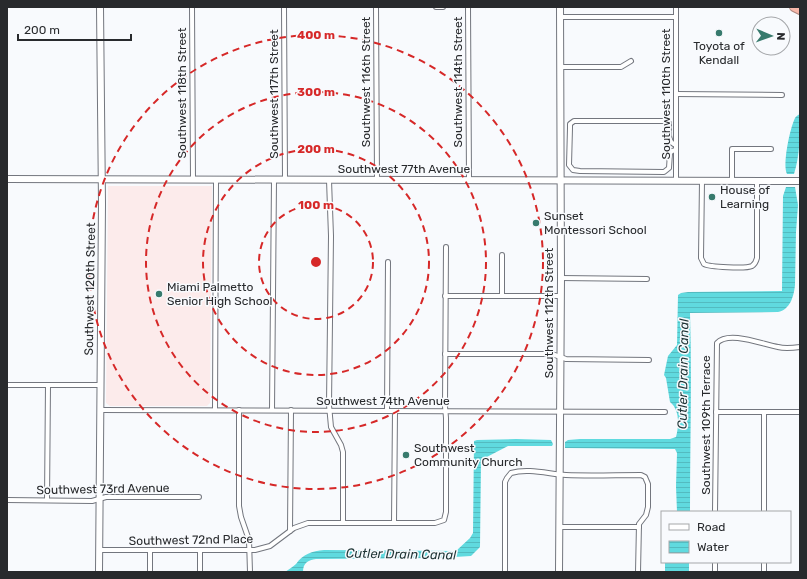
<svg xmlns="http://www.w3.org/2000/svg" width="807" height="579" font-family="Rubik,sans-serif">
	<style>
		.education { fill: #fcebeb }
		.water { fill: url(#water-rules) }
		.lines { fill: none; stroke-linecap: round; stroke-linejoin: round }
		.street-casing { stroke: #73767e; stroke-width: 6 }
		.secondary-casing { stroke: #73767e; stroke-width: 8 }
		.highway-casing { stroke: #af867e; stroke-width: 10 }
		.street { stroke: #fff; stroke-width: 4 }
		.secondary { stroke: #fff; stroke-width: 6 }
		.highway { stroke: #f8b8aa; stroke-width: 8 }
		.ring { fill: none; stroke: #d62828; stroke-width: 2; stroke-dasharray: 7 5 }
		.poi-dot { fill: #377a6d; stroke: #f8fafd; stroke-width: 1.5 }
		.labels { text-anchor: middle; dominant-baseline: central; stroke-width: 3; stroke-linejoin: round; paint-order: stroke }
		.poi-label { font-size: 12px; fill: #282a2d; stroke: #f8fafd; text-anchor: start }
		.street-label { font-size: 12px; fill: #282a2d; stroke: #f8fafd }
		.water-label { font-size: 13px; font-style: italic; fill: #1f3536; stroke: #f8fafd }
		.centre { fill: #d62828; stroke: #f8fafd; stroke-width: 2 }
		.ring-label { font-size: 12px; text-anchor: middle; font-weight: bold; fill: #d62828; stroke: #f8fafd; stroke-width: 3; stroke-linejoin: round; paint-order: stroke }
	</style>
	<defs>
		<pattern id="water-rules" width="6" height="5" patternUnits="userSpaceOnUse"><rect width="6" height="5" fill="#60dadf"/><path d="M0 2.5h6" fill="none" stroke="#53bbc0"/></pattern>
	</defs>
	<rect width="100%" height="100%" fill="#f8fafd"/>
	<polygon class="education" points="108,186 212,186 210,403 207,406 110,406 106,403"/>
	<g class="water">
		<path d="M800 114C800 134 800 155 794 174H787C782 165 790 128 795 118 796 116 798 115 800 114Z"/>
		<path d="M786 187H795L798 205 796 232 795 285C794 296 790 310 778 312L690 313C692 378 690 445 690 512H677L676 486 677 453 675 449 565 448V442L568 440 580 439H670L676 437C679 426 680 410 670 402L666 378 664 375 668 356 677 345 678 295 681 293 688 292 782 291 783 196Z"/>
		<path d="M516 439 551 440 553 444 552 446H508L481 460 480 547 471 556 438 558 316 559C308 560 303 563 303 572H285C289 569 293 567 296 564 303 554 312 551 324 550L456 551 470 538 473 533 474 441 477 440Z"/>
		<rect x="665" y="562" width="24" height="10"/>
	</g>
	<g class="lines">
		<g class="street-casing">
			<g id="street">
				<polyline points="192,7 193,180"/>
				<polyline points="284,7 285,180"/>
				<polyline points="376,7 377,180"/>
				<polyline points="436,7 443,7"/>
				<polyline points="468,7 469,180"/>
				<polyline points="676,7 676,181"/>
				<polyline points="560,17 676,17"/>
				<polyline points="560,67 621,67 631,61"/>
				<polyline points="676,94 782,95"/>
				<path d="M676 145C667 143 669 131 669 123L667 121H574L570 124V128L569 165 573 170 580 171 664 172 669 168 670 153 672 151 676 150"/>
				<polyline points="329,180 331,236 329,405 331,427 341,445 343,452 343,523"/>
				<path d="M702 181 701 258 704 264C709 267 746 269 752 266 755 264 756 262 757 258V181"/>
				<polyline points="732,181 732,149 771,149"/>
				<polyline points="561,278 647,279"/>
				<polyline points="445,296 560,296"/>
				<polyline points="502,296 502,255"/>
				<polyline points="445,354 552,354 566,359 649,360"/>
				<polyline points="7,385 100,385"/>
				<polyline points="100,410 665,412"/>
				<polyline points="215,410 216,180"/>
				<polyline points="239,410 239,506 241,517 249,540 250,572"/>
				<polyline points="272,410 274,180"/>
				<polyline points="387,411 388,262"/>
				<polyline points="716,412 800,412"/>
				<polyline points="7,500 92,501 106,497 199,497"/>
				<polyline points="47,500 48,385"/>
				<path d="M715 512 717 343C729 330 764 345 778 347 785 349 793 348 800 347"/>
				<polyline points="764,512 764,412"/>
				<polyline points="394,523 395,411"/>
				<polyline points="559,527 639,527"/>
				<polyline points="290,531 291,410"/>
				<polyline points="99,550 255,550 270,546 294,528 308,523 435,523 444,520 446,512 446,418 445,406 446,247"/>
				<polyline points="200,551 200,572"/>
				<polyline points="150,572 150,551"/>
				<path d="M505 572V482L507 478 511 473C528 468 549 474 566 475 591 476 616 475 641 475L645 477 648 484V507L646 515 639 524 638 572"/>
				<polyline points="715,572 715,562"/>
				<polyline points="764,572 764,562"/>
			</g>
		</g>
		<g class="secondary-casing">
			<g id="secondary">
				<polyline points="7,179 800,181"/>
				<polyline points="99,572 102,204 100,7"/>
				<polyline points="559,572 561,278 560,7"/>
			</g>
		</g>
		<g class="highway-casing">
			<polyline id="highway" points="794,7 800,10"/>
		</g>
		<use href="#street" class="street"/>
		<use href="#secondary" class="secondary"/>
		<use href="#highway" class="highway"/>
	</g>
	<g class="ring">
		<circle cx="316" cy="262" r="57"/>
		<circle cx="316" cy="262" r="113"/>
		<circle cx="316" cy="262" r="170"/>
		<circle cx="316" cy="262" r="227"/>
	</g>
	<g class="poi-dot">
		<circle cx="719" cy="33" r="4"/>
		<circle cx="712" cy="197" r="4"/>
		<circle cx="536" cy="223" r="4"/>
		<circle cx="159" cy="294" r="4"/>
		<circle cx="406" cy="455" r="4"/>
	</g>
	<g class="labels">
		<g class="poi-label">
			<text x="719" y="46" text-anchor="middle">Toyota of<tspan x="719" dy="14">Kendall</tspan></text>
			<text x="720" y="190">House of<tspan x="720" dy="14">Learning</tspan></text>
			<text x="544" y="216">Sunset<tspan x="544" dy="14">Montessori School</tspan></text>
			<text x="167" y="287">Miami Palmetto<tspan x="167" dy="14">Senior High School</tspan></text>
			<text x="414" y="448">Southwest<tspan x="414" dy="14">Community Church</tspan></text>
		</g>
		<g class="street-label">
			<text transform="translate(366 82) rotate(-90)">Southwest 116th Street</text>
			<text transform="translate(458 82) rotate(-90)">Southwest 114th Street</text>
			<text transform="translate(182 93) rotate(-90)">Southwest 118th Street</text>
			<text transform="translate(274 94) rotate(-90)">Southwest 117th Street</text>
			<text transform="translate(666 94) rotate(-90)">Southwest 110th Street</text>
			<text x="404" y="169">Southwest 77th Avenue</text>
			<text transform="translate(90 289) rotate(-89)">Southwest 120th Street</text>
			<text transform="translate(549 313) rotate(-90)">Southwest 112th Street</text>
			<text x="383" y="401">Southwest 74th Avenue</text>
			<text transform="translate(706 425) rotate(-90)">Southwest 109th Terrace</text>
			<text transform="translate(103 489) rotate(-1)">Southwest 73rd Avenue</text>
			<text transform="translate(191 540) rotate(-1)">Southwest 72nd Place</text>
		</g>
		<g class="water-label">
			<text transform="translate(683 374) rotate(-89)">Cutler Drain Canal</text>
			<text transform="translate(401 554) rotate(1)">Cutler Drain Canal</text>
		</g>
	</g>
	<circle cx="316" cy="262" r="6" class="centre"/>
	<g class="ring-label">
		<text x="316" y="39">400 m</text>
		<text x="316" y="96">300 m</text>
		<text x="316" y="153">200 m</text>
		<text x="316" y="209">100 m</text>
	</g>
	<rect width="807" height="579" fill="none" stroke="#282a2d" stroke-width="16"/>
	<rect x="661" y="511" width="130" height="52" fill="#f8fafd" stroke="#a5a7aa"/>
	<rect x="669" y="524" width="20" height="6" fill="#ffffff" stroke="#a5a7aa"/>
	<text x="697" y="531" font-size="12" fill="#282a2d">Road</text>
	<rect x="669" y="541" width="20" height="12" fill="url(#water-rules)" stroke="#a5a7aa"/>
	<text x="697" y="551" font-size="12" fill="#282a2d">Water</text>
	<g transform="translate(771 36) rotate(92)"><circle r="19" fill="#f8fafd" stroke="#a5a7aa"/>
	<path d="M0-3L7 15L0 10L-7 15Z" fill="#377a6d"/>
	<text y="-6" font-size="11" font-weight="bold" text-anchor="middle" fill="#282a2d">N</text>
	</g>
	<path d="M18 34v6h113v-6" fill="none" stroke="#282a2d" stroke-width="2"/>
	<text x="24" y="34" font-size="12" fill="#282a2d" stroke="#f8fafd" stroke-width="3" paint-order="stroke">200 m</text>
</svg>
